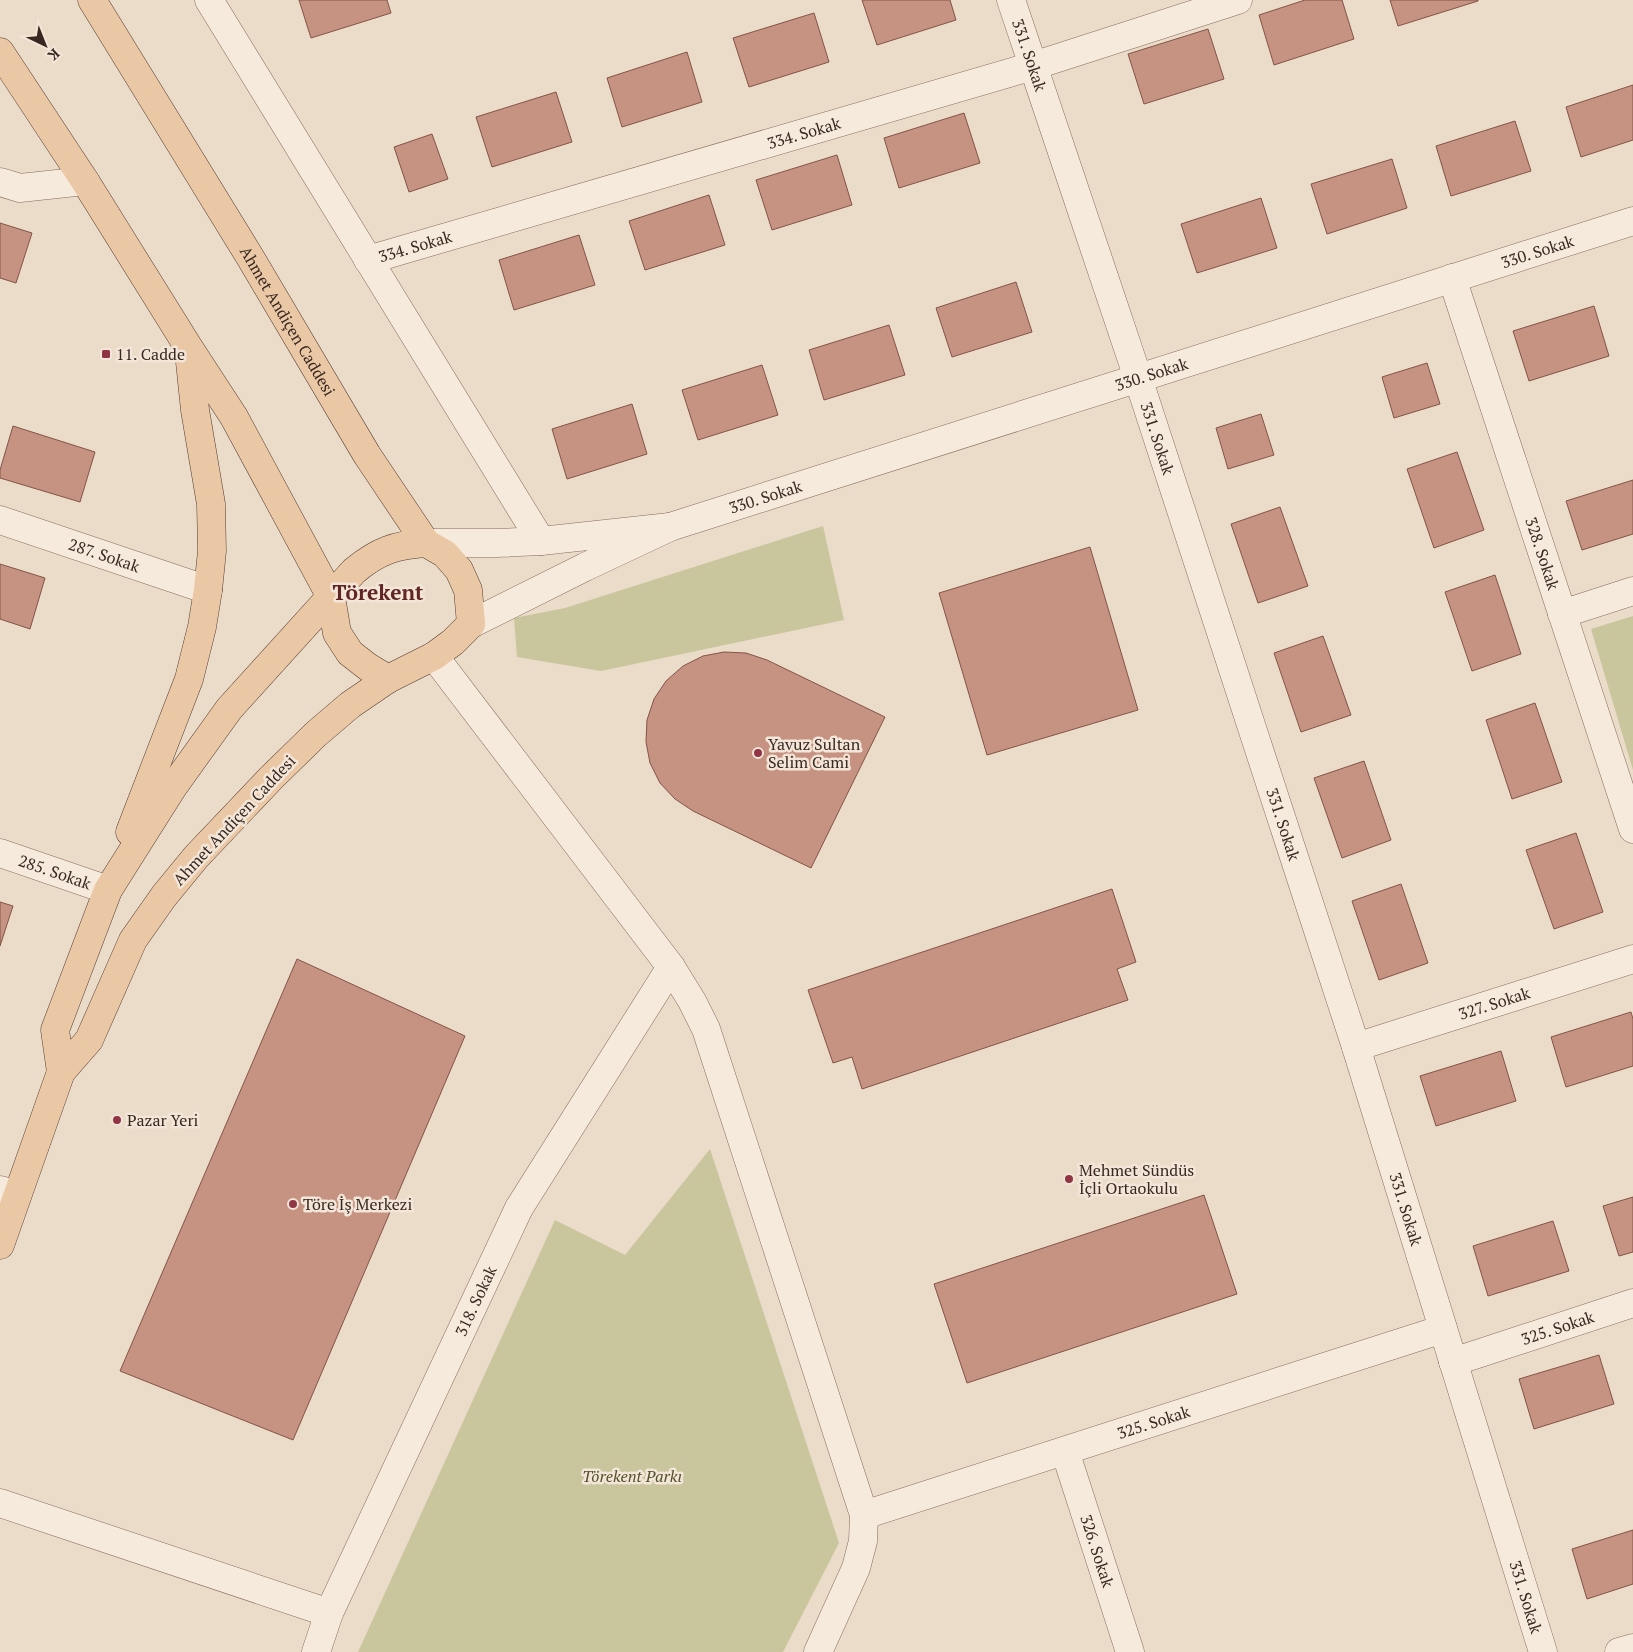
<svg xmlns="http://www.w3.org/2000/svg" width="1633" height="1652" font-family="'PT Serif',serif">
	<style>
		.green { fill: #c9c69e }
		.building { fill: #c69282; stroke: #835447 }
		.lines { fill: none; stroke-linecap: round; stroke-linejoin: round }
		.minor-casing { stroke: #866d5f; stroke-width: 29 }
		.major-casing { stroke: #553c33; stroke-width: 29 }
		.minor { stroke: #f6eadc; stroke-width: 28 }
		.major { stroke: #eac8a5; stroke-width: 28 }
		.poi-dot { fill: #903446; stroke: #f3e6d8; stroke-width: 2 }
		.labels { text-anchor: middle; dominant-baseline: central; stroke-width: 5; stroke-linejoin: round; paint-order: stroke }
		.street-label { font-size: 16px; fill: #382821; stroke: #f3e6d8 }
		.poi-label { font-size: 16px; fill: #382821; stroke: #f3e6d8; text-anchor: start }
		.park-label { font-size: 16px; font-style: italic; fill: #50532a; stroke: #f3e6d8 }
		.district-label { font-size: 21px; font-weight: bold; fill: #612624; stroke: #f3e6d8 }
	</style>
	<rect width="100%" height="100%" fill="#ebdbc9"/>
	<g class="green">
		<polygon points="823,526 844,620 601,671 517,657 514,618 565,608"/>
		<polygon points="1633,616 1633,770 1591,629"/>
		<polygon points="710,1149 839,1543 783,1652 358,1652 555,1220 625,1255"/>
	</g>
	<g class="building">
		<polygon points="299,0 387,0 391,13 311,38"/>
		<polygon points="862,0 950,0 956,20 877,45"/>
		<polygon points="1305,0 1342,0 1354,39 1274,65 1259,15"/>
		<polygon points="1390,0 1478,0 1478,1 1398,26"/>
		<polygon points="814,13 829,62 749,87 733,38"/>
		<polygon points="1208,29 1224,79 1144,104 1128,54"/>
		<polygon points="687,52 702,102 622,127 607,78"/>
		<polygon points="1633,85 1633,140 1581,157 1566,107"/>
		<polygon points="556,92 572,142 492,167 476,117"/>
		<polygon points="964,113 980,163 899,188 884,138"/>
		<polygon points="1515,121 1531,171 1451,196 1436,146"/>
		<polygon points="432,134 448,179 409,192 394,147"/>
		<polygon points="837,155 852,205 772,230 756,180"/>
		<polygon points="1392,159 1407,208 1327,234 1311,184"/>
		<polygon points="709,195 725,245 645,270 629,221"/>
		<polygon points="1261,198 1277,248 1197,273 1181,224"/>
		<polygon points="0,223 32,233 16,283 0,278"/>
		<polygon points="579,235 595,285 514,310 499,260"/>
		<polygon points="1016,282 1032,332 952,357 936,308"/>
		<polygon points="1594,306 1609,356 1529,381 1513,331"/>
		<polygon points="889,325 905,375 824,400 809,350"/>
		<polygon points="1427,363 1440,404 1394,418 1382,377"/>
		<polygon points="762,365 778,415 698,440 682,390"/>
		<polygon points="632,404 647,454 567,479 552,429"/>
		<polygon points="1261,414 1274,455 1228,469 1216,428"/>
		<polygon points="13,426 95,452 80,502 0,478 0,470"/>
		<polygon points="1457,452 1484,530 1434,548 1407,469"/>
		<polygon points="1633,480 1633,534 1582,550 1566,501"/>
		<polygon points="1280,507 1308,586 1258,603 1231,524"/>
		<polygon points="1090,547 1138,710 987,755 939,593"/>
		<polygon points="0,564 45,578 30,629 0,619"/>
		<polygon points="1495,575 1521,654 1472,671 1445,592"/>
		<polygon points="1323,636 1351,715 1301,732 1274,653"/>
		<polygon points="724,652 746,653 767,660 885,717 811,868 693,811 675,799 660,783 650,763 646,742 647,720 654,699 666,681 683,666 703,656"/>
		<polygon points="1535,703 1562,782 1512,799 1486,720"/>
		<polygon points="1364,761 1391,840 1342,858 1314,778"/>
		<polygon points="1576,833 1603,912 1554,929 1526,850"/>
		<polygon points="1401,884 1428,963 1379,980 1352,901"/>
		<polygon points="1112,889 1136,962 1117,969 1128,1000 862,1089 852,1057 833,1063 808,990"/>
		<polygon points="0,902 13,906 0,946"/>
		<polygon points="297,959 465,1036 293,1440 120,1371"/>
		<polygon points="1631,1012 1633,1019 1633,1066 1566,1087 1551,1037"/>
		<polygon points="1501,1051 1516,1101 1436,1126 1420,1076"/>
		<polygon points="1204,1195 1237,1294 967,1383 934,1284"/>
		<polygon points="1633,1197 1633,1252 1619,1256 1603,1206"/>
		<polygon points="1553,1221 1569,1271 1488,1296 1473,1246"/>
		<polygon points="1599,1355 1614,1404 1534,1429 1519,1379"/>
		<polygon points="1633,1530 1633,1584 1587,1599 1572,1549"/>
	</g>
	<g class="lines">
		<g class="minor-casing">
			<g id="minor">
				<polyline points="209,0 541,541"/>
				<path id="s1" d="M1011 0 1138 378 1356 1047 1543 1652"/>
				<polyline points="0,182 20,188 85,181"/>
				<path id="s2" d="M368 260 1033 66 1238 0"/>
				<path id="s3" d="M1452 278 1633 829"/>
				<path id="s4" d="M0 520 208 590"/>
				<path id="s5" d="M670 527 1633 221"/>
				<polyline points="426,543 497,543 541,541 670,527 585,567 471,624"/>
				<polyline points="1562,614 1633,591"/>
				<polyline points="434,656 671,967 692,1001 706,1029 864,1515 863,1541 856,1568 818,1652"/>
				<path id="s6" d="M0 853 108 890"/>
				<path id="s7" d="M1356 1047 1633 959"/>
				<polyline points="0,1190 17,1195"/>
				<path id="s8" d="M1453 1362 1633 1303"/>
				<path id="s9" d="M1065 1451 1130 1652"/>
				<polyline points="0,1503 329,1613"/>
				<path id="s10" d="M864 1515 1443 1329"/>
				<path id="s11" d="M316 1652 329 1613 519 1208 671 967"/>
				<polyline points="1619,1652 1633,1648"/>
			</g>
		</g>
		<g class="major-casing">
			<g id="major">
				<path id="s12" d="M92 0 250 257 367 455 426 543 445 554 459 570 468 590 471 624 453 642 434 656 388 679 350 705 316 734 271 778 196 857 164 896 133 940 89 1040 61 1072 55 1030 108 890 173 787 229 709 354 571C378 551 395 545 426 543"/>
				<polyline points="0,52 85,181 189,348 234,417 331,597 337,633 350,653 368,667 388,679"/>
				<polyline points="130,832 189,679 202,627 208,590 212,551 211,504 195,410 189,352"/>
				<polyline points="0,1245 61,1072"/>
			</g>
		</g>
		<use href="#minor" class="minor"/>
		<use href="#major" class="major"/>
	</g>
	<g class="poi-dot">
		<rect x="101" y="349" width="10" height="10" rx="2.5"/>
		<circle cx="758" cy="753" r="5"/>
		<circle cx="117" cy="1120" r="5"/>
		<circle cx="1069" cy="1179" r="5"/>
		<circle cx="293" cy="1204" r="5"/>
	</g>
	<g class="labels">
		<g class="street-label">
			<text stroke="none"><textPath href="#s1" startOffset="58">331. Sokak</textPath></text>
			<text stroke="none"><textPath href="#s2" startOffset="454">334. Sokak</textPath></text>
			<text stroke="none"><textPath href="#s2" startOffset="49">334. Sokak</textPath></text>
			<text stroke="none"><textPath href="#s5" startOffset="910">330. Sokak</textPath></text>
			<text stroke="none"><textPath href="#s12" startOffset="376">Ahmet Andiçen Caddesi</textPath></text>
			<text stroke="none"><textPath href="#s5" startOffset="505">330. Sokak</textPath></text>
			<text stroke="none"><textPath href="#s1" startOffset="462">331. Sokak</textPath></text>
			<text stroke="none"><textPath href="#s5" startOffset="100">330. Sokak</textPath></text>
			<text stroke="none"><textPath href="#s3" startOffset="290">328. Sokak</textPath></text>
			<text stroke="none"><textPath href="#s4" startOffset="110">287. Sokak</textPath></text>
			<text transform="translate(234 820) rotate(-47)">Ahmet Andiçen Caddesi</text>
			<text stroke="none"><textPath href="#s1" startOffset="868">331. Sokak</textPath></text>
			<text stroke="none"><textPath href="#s6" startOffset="58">285. Sokak</textPath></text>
			<text stroke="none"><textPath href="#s7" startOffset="145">327. Sokak</textPath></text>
			<text stroke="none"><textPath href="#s1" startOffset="1272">331. Sokak</textPath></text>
			<text stroke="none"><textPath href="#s11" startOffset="386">318. Sokak</textPath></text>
			<text stroke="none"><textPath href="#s8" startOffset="110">325. Sokak</textPath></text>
			<text stroke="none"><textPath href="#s10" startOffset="304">325. Sokak</textPath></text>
			<text stroke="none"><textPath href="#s9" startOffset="105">326. Sokak</textPath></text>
			<text stroke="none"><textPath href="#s1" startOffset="1678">331. Sokak</textPath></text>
		</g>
		<g class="poi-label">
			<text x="116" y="354">11. Cadde</text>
			<text x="768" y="744">Yavuz Sultan<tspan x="768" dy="18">Selim Cami</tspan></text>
			<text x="127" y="1120">Pazar Yeri</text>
			<text x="1079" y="1170">Mehmet Sündüs<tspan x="1079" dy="18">İçli Ortaokulu</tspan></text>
			<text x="303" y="1204">Töre İş Merkezi</text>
		</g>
		<g class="park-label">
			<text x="632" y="1476">Törekent Parkı</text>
		</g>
		<g class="district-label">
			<text x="378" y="592">Törekent</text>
		</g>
	</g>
	<g transform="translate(45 45) rotate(137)" stroke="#f3e6d8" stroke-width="4" paint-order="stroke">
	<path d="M0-4L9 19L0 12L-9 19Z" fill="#382821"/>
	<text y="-8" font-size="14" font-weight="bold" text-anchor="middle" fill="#382821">K</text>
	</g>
</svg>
